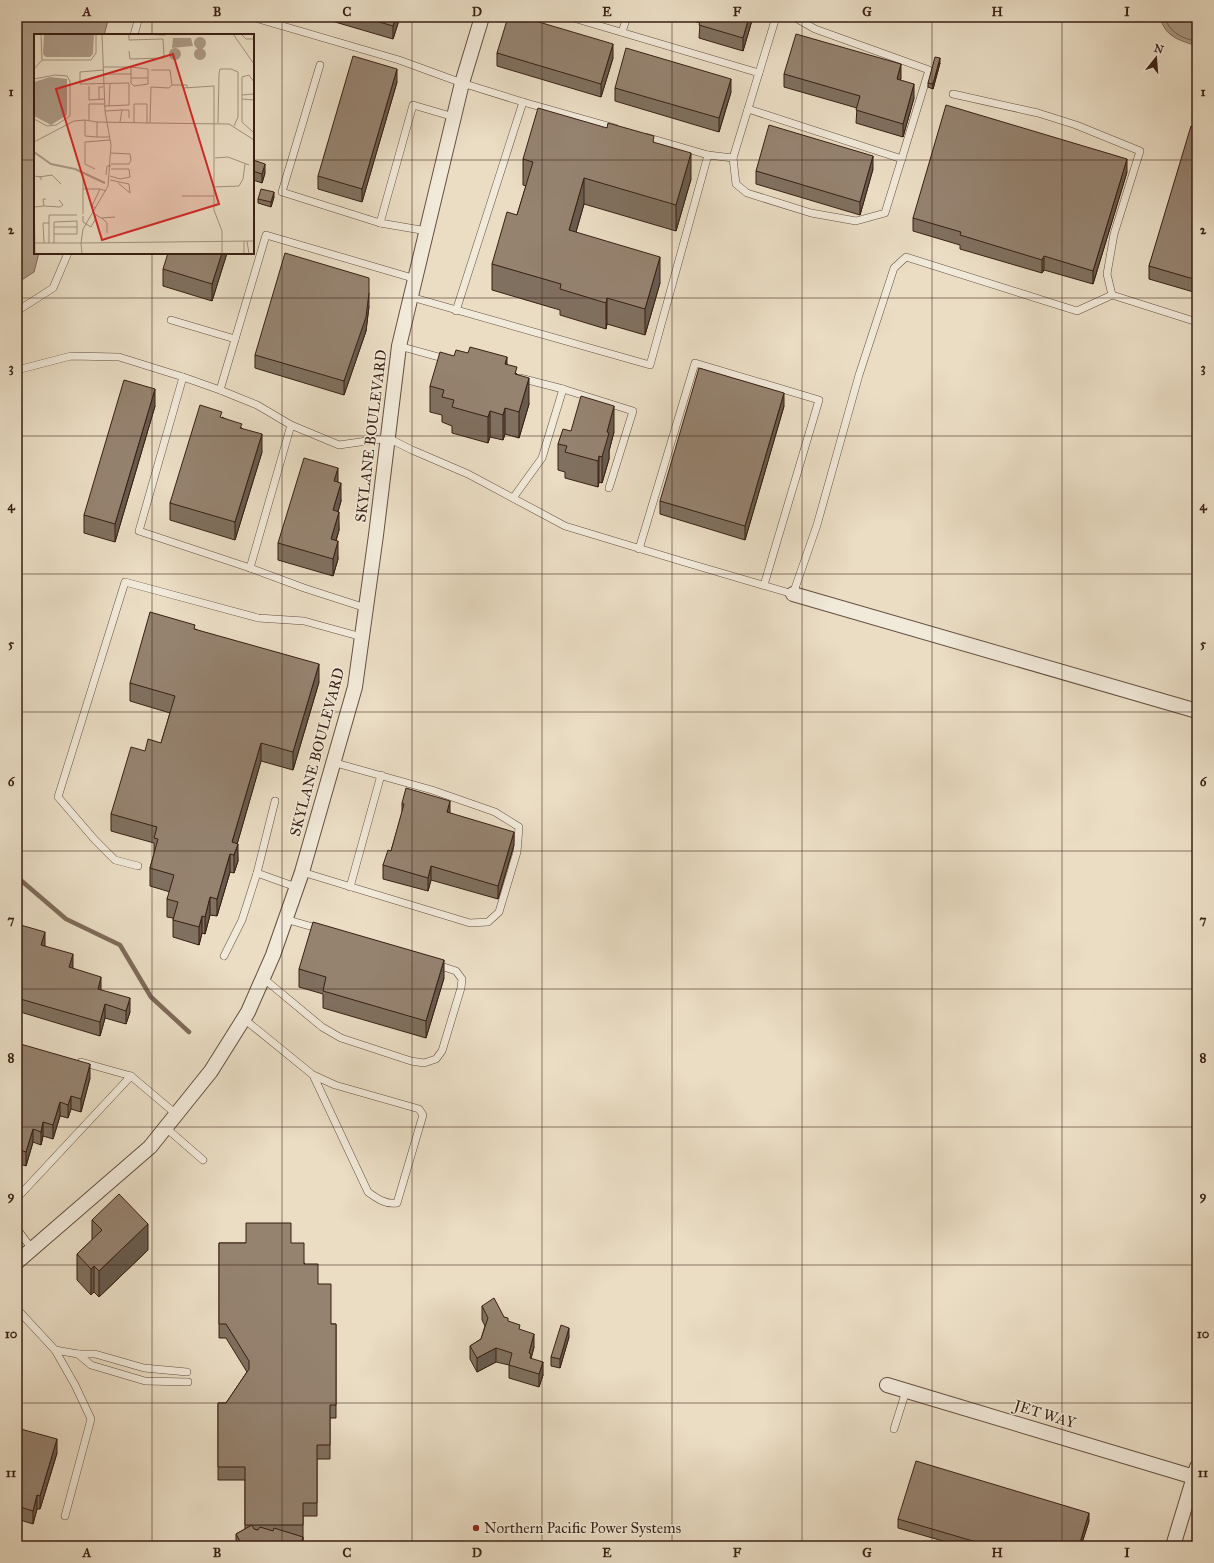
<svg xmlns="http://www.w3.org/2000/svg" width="1214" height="1563" font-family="'IM FELL Great Primer',serif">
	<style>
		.water { fill: #ad9c88; stroke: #7e6a59 }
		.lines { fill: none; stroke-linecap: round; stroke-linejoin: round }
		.shore { stroke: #725e4e; stroke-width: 1 }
		.stream { stroke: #7e6a59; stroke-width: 4.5 }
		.lane-casing { stroke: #644e3f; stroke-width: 8 }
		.street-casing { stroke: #644e3f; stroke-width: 16 }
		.lane { stroke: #f1e9d9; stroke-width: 7 }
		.street { stroke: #f1e9d9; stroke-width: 14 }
		.wall { fill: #80705f; stroke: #381f13 }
		.shaded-wall { fill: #685b4e; stroke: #381f13 }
		.building { fill: #95826f; stroke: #381f13 }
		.grid { fill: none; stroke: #381f13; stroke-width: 1; stroke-opacity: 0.55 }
		.poi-dot { fill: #8f2418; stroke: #f1e9d9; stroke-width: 1.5 }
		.labels { text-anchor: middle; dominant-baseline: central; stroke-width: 3; stroke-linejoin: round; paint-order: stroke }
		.street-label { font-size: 15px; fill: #381f13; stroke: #f1e9d9 }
		.poi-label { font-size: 15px; fill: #381f13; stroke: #f1e9d9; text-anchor: start }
		.inset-river { fill: none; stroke: #ad9c88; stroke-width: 2 }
		.inset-road { fill: none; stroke: #a3917d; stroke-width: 1 }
		.view { fill: #d62828; fill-opacity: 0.15; stroke: #d62828; stroke-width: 2 }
		.inset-edge { fill: none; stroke: #381f13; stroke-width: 2 }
		.neatline { fill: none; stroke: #381f13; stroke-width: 1.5 }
		.grid-label { font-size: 13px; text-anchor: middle; font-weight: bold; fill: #381f13 }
	</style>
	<rect width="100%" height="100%" fill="#eaddc4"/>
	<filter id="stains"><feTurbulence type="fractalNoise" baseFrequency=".005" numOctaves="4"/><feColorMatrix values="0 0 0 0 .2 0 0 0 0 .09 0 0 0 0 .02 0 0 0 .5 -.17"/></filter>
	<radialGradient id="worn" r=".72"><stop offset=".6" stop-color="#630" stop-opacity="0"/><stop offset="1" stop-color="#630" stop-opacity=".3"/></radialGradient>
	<g class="water">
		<polygon points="17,17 109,17 104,35 35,35 35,253 39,253 34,272 17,283"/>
		<path d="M1160 17H1197V46C1179 40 1165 37 1160 17Z"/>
	</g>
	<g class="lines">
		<path class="shore" d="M1164 17C1171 34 1181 37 1197 42"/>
		<polyline class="stream" points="17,877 66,919 120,945 151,997 189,1032"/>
		<g class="lane-casing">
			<g id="lane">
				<polyline points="252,17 399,60 462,83 523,102 615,128"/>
				<polyline points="570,17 759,73"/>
				<polyline points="622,32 627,17"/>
				<polyline points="134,35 139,17"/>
				<polyline points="320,65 282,192 380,223 427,231"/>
				<polyline points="953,94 1038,113 1076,125 1140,151 1114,234 1107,274 1112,295"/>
				<polyline points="748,109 902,159"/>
				<polyline points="708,155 733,158 776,17"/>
				<polyline points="733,158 736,184 747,193 811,213 856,221 885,213 929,70 815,29 794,17"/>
				<polyline points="380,223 413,105 454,117"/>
				<polyline points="411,297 650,365 708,155 646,137"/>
				<polyline points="17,311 53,288 68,253"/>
				<polyline points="456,311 523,102"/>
				<polyline points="171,320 235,339"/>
				<polyline points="399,346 446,359"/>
				<polyline points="17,370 71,356 119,357 183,377"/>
				<polyline points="520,378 563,389"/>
				<polyline points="220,390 266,235 416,279"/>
				<polyline points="513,498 542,458 563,389 633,411 609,488"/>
				<polyline points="639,549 695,363 819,400 764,585"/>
				<polyline points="250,568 139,531 183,377 220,390 257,405 291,425"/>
				<polyline points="366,608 304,588 250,568 291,425 339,445 388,438 412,450 468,474 565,526 684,562 793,594 817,525 859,375 894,268 906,257 1077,311 1112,295 1197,322"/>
				<polyline points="138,866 115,860 95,840 58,797 125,582 258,618 304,621 362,637"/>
				<polyline points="302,872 470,923 488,922 499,912 517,852 519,827 495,812 432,790 332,762"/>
				<polyline points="257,873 275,801"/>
				<polyline points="350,887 381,775"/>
				<polyline points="285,919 320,929"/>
				<polyline points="224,956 242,920 257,873 296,887"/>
				<polyline points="263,978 322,1027 341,1038 411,1061 424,1063 436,1059 442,1051 461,988 462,979 456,971 435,964"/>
				<path d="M244 1019 313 1075 335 1085 419 1109 423 1115 397 1203C386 1205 376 1198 368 1192L313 1075"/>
				<polyline points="81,1062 131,1076"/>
				<polyline points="165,1127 203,1160"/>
				<polyline points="17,1198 131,1076 176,1114"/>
				<polyline points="17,1229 32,1249"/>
				<polyline points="17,1309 55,1350 78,1354 95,1354 144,1368 187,1372"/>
				<polyline points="55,1350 75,1385 91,1419 65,1516"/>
				<polyline points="78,1354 91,1365 145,1381 188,1382"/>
				<polyline points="894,1429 906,1391"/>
			</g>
		</g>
		<g class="street-casing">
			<g id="street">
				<polyline points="793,594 1197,711"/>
				<polyline points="17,1262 150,1147 211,1071 248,1012 273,955 302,872 355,687 376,535 399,346 462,83 482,17"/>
				<polyline points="887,1385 1194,1477"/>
				<polyline points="1173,1546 1197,1467"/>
			</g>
		</g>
		<use href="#lane" class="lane"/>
		<use href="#street" class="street"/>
	</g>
	<g class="wall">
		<polygon points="318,17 400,17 393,39"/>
		<polygon points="411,17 421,17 420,20"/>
		<polygon points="679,17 753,17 743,51 699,38 700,23"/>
		<polygon points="497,53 613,58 601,97 497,66"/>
		<polygon points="940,63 933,89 928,87 928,83"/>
		<polygon points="784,74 901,78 900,80 914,98 903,137 856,123 857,108 784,87"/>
		<polygon points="397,82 362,202 318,189 318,176"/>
		<polygon points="615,88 731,92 719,132 615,101"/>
		<polygon points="607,128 654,142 691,179 676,231 584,204 576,232 660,283 645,335 607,324 606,329 560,315 560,310 492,290 492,264 517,215 526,186 523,185 523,159"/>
		<polygon points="1197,128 1197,293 1149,279 1149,266"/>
		<polygon points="253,160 265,173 262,183 253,180"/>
		<polygon points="873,169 860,215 756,184 756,171"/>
		<polygon points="1127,172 1093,284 1044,270 1042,273 960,249 960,245 913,231 913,218"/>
		<polygon points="274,197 271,207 258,203 258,199"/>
		<polygon points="227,253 212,301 163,286 163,269"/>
		<polygon points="369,306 366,331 344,395 255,368 255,355"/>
		<polygon points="454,356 507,364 517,374 529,404 519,438 505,434 503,440 490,437 488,443 452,433 452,426 442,422 442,415 430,412 430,386"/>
		<polygon points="155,406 115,542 84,533 84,515"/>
		<polygon points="784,406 745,540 660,514 660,501"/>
		<polygon points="222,417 242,428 262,452 235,540 170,520 170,503"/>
		<polygon points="571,431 614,432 609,451 609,459 602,483 599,482 598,487 565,478 565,472 558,470 558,444"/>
		<polygon points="338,482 341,501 338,512 339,530 336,541 338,559 333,576 278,560 278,543"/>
		<polygon points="195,629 319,682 293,770 261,761 237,844 238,861 234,873 230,872 217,916 210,915 205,934 202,933 199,945 173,937 173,918 167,917 167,899 170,892 150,886 150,868 154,854 154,843 111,831 111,814 145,751 161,743 170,713 130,701 130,683"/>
		<polygon points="402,803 450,813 514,845 498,899 431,880 428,891 383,879 383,865 391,851 402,813"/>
		<polygon points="17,924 45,945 45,946 73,968 130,1012 126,1024 105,1018 100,1036 17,1011"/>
		<polygon points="299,969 444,978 426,1038 323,1008 323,994 299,987"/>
		<polygon points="17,1043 90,1078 81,1112 71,1109 68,1118 60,1116 53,1139 43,1136 41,1145 33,1142 26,1166 17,1163"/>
		<polygon points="92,1220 148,1250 99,1297 94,1292 91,1295 77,1280 77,1254 92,1240"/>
		<polygon points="219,1243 291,1243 318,1284 331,1324 336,1324 336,1418 330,1418 330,1459 317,1459 317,1516 303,1516 303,1546 236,1546 236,1534 245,1529 245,1480 218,1480 218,1403 226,1403 247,1372 226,1338 219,1338"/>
		<polygon points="482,1306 504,1317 508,1322 520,1330 534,1347 531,1358 543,1375 539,1387 509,1378 509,1365 496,1362 477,1372 470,1359 470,1346 481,1339 485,1326 482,1320"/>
		<polygon points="569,1337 560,1368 551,1366 551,1357"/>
		<polygon points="17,1428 57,1453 40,1509 37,1509 33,1524 17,1519"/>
		<polygon points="898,1519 1089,1521 1081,1546 960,1546 898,1528"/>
	</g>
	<g class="shaded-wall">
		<polygon points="396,17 400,17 393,39 393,26"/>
		<polygon points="749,17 753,17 743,51 743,38"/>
		<polygon points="613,44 613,58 601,97 601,84"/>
		<polygon points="940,58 940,63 933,89 933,84"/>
		<polygon points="901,64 901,78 897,92 897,79"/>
		<polygon points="397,69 397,82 362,202 362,189"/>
		<polygon points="731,79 731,92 719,132 719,118"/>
		<polygon points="914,84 914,98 903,137 903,124"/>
		<polygon points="691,153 691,179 676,231 676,205"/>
		<polygon points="873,156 873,169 860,215 860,202"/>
		<polygon points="1127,159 1127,172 1093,284 1093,271"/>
		<polygon points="265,164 265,173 262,183 262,174"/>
		<polygon points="584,178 584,204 569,256 569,230"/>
		<polygon points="274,192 274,197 271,207 271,202"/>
		<polygon points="222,253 227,253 212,301 212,284"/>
		<polygon points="1044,256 1044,270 1042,273 1042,260"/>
		<polygon points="660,257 660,283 645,335 645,309"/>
		<polygon points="369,293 369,306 366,331 344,395 344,381"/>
		<polygon points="607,298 607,324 606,329 606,303"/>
		<polygon points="507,357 507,383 505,364"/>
		<polygon points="529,378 529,404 519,438 519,412"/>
		<polygon points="155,389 155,406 115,542 115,524"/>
		<polygon points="784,393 784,406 745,540 745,526"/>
		<polygon points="614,406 614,432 609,451 609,459 602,483 602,457 607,432"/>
		<polygon points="505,408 505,434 503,440 503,415"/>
		<polygon points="490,411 490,437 488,443 488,417"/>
		<polygon points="262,434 262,452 235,540 235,522"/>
		<polygon points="599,456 599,482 598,487 598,461"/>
		<polygon points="338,468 338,486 334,481"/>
		<polygon points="341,483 341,501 333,528 333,510"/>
		<polygon points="339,512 339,530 331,557 331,539"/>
		<polygon points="338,541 338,559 333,576 333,559"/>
		<polygon points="319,664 319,682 293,770 293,752"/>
		<polygon points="261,743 261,761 234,855 232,842"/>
		<polygon points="450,801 450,815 447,812"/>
		<polygon points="514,832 514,845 498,899 498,886"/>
		<polygon points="238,844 238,861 234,873 234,855"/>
		<polygon points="230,854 230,872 217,916 217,899"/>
		<polygon points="431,866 431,880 428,891 428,878"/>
		<polygon points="210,897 210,915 205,934 205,917"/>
		<polygon points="202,916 202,933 199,945 199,927"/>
		<polygon points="45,932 45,945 41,958 41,945"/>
		<polygon points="73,954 73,968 69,981 69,967"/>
		<polygon points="444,960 444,978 426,1038 426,1021"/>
		<polygon points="101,977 101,990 98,989"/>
		<polygon points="130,998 130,1012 126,1024 126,1011"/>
		<polygon points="105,1004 105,1018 100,1036 100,1022"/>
		<polygon points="90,1064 90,1078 81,1112 81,1099"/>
		<polygon points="71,1096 71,1109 68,1118 68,1105"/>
		<polygon points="60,1102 60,1116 53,1139 53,1125"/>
		<polygon points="43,1122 43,1136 41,1145 41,1132"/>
		<polygon points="33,1129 33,1142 26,1166 26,1152"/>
		<polygon points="148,1224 148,1250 99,1297 99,1271"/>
		<polygon points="94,1266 94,1292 91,1295 91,1269"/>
		<polygon points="569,1328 569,1337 560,1368 560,1359"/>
		<polygon points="534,1334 534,1347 531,1359 531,1367 529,1353"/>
		<polygon points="496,1348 496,1362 477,1372 477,1358"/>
		<polygon points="543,1362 543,1375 539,1387 539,1374"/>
		<polygon points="57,1439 57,1453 40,1509 40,1496"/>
		<polygon points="37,1495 37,1509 33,1524 33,1511"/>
		<polygon points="1089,1513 1089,1521 1081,1546 1079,1546"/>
		<polygon points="303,1537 303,1546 300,1546"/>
	</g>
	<g class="building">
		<polygon points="362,17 396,17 393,26"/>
		<polygon points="508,17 522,17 613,44 601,84 497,53"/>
		<polygon points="701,17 749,17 743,38 699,25"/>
		<polygon points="796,34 901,64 897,79 914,84 903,124 856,110 860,96 784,74"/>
		<polygon points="626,48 731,79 719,118 615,88"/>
		<polygon points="353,56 397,69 362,189 318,176"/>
		<polygon points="935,57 940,58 933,84 928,83"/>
		<polygon points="946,105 1127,159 1093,271 1044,256 1042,260 960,235 961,232 913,218"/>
		<polygon points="538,108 607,128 608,123 654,136 653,142 691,153 676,205 584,178 569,230 660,257 645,309 607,298 606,303 560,289 561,284 492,264 507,212 517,215 533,162 523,159"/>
		<polygon points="769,125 873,156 860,202 756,171"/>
		<polygon points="1191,126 1197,128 1197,280 1149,266"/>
		<polygon points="253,160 265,164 262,174 253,171"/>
		<polygon points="261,189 274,192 271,202 258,199"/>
		<polygon points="168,253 222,253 212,284 163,269"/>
		<polygon points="285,253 369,278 369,293 366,317 344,381 255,355"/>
		<polygon points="470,347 507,357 505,364 517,367 515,374 529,378 519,412 505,408 503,415 490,411 488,417 452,407 454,400 442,397 444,390 430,386 440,352 454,356 456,350 468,353"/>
		<polygon points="699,368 784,393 745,526 660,501"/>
		<polygon points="124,380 155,389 115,524 84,515"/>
		<polygon points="581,396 614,406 607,432 609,433 602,457 599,456 598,461 565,452 567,446 558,444 563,429 571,431"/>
		<polygon points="200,405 222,412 220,417 242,424 240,428 262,434 235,522 170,503"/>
		<polygon points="304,458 338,468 334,481 341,483 333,510 339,512 331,539 338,541 333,559 278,543"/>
		<polygon points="150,612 195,625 194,629 319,664 293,752 261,743 232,842 238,844 234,855 230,854 217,899 210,897 205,917 202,916 199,927 173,920 178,902 167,899 174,875 150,868 158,839 154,838 157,827 111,814 131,747 145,751 148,739 161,743 175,696 130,683"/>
		<polygon points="406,788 450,801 447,812 514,832 498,886 431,866 428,878 383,865 388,850 391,851 404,804 402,803"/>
		<polygon points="313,922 444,960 426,1021 323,991 326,977 299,969"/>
		<polygon points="17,924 45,932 41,945 73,954 69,967 101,977 98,989 130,998 126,1011 105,1004 100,1022 17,998"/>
		<polygon points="17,1043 90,1064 81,1099 71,1096 68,1105 60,1102 53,1125 43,1122 41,1132 33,1129 26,1152 17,1149"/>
		<polygon points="119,1194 148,1224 99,1271 94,1266 91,1269 77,1254 102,1230 92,1220"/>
		<polygon points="246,1223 291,1223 291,1243 304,1243 304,1264 318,1264 318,1284 331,1284 331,1324 336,1324 336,1405 330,1405 330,1445 317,1445 317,1503 303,1503 303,1525 245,1525 245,1467 218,1467 218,1403 226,1403 249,1369 249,1361 226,1324 219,1324 219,1243 246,1243"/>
		<polygon points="494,1298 504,1317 508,1318 508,1321 520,1325 519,1329 534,1334 529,1353 531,1354 530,1358 543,1362 539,1374 509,1365 512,1353 496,1348 477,1358 470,1346 481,1339 488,1318 482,1306"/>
		<polygon points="561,1325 569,1328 560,1359 551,1357"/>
		<polygon points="17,1428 57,1439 40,1496 37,1495 33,1511 17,1506"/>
		<polygon points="916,1461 1089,1513 1079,1546 990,1546 898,1519"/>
		<polygon points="252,1525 254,1529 258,1530 260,1527 273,1531 274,1528 303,1537 300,1546 242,1546 242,1545 236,1534"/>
	</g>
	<path class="grid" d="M152 17V35M282 17V1546M412 17V1546M542 17V1546M672 17V1546M802 17V1546M932 17V1546M1062 17V1546M17 160H35M253 160H1197M152 253V1546M17 298H1197M17 436H1197M17 574H1197M17 712H1197M17 851H1197M17 989H1197M17 1127H1197M17 1265H1197M17 1403H1197"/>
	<circle class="poi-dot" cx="476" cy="1528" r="4"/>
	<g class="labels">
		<g class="street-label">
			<text transform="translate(371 436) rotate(-83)">SKYLANE BOULEVARD</text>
			<text transform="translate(317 752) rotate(-75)">SKYLANE BOULEVARD</text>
			<text transform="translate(1045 1414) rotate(17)">JET WAY</text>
		</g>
		<g class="poi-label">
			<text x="484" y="1528">Northern Pacific Power Systems</text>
		</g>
	</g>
	<g transform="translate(34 34)">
		<rect width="220" height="220" fill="#eaddc4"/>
		<path d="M10 0H60L59 20 56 23H12L9 20ZM160 9a6 6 0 1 1 12 0a6 6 0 1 1-12 0ZM139 4H157L159 12 138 14ZM135 20a6 6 0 1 1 12 0a6 6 0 1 1-12 0ZM160 20a6 6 0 1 1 12 0a6 6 0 1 1-12 0ZM16 43 33 45V81L17 91 0 82V48Z" fill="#ad9c88"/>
		<path class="inset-river" d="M0 118 17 130 41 135 71 149"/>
		<path class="inset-road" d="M7 0 8 26M95 0V6L129 5 130 22 129 24 96 25 95 17M102 0 131 1M139 0H173M199 0 220 30M207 0 212 5H220M8 26H57L62 19V0M69 33H97V49M0 35 8 26M69 36 46 38V50L95 49V71L70 72M117 36H136L138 51M69 40H97M97 44H114M0 45 21 41 33 42 36 47V82L22 91 13 92 0 85M97 49 100 52 114 50V35L97 33M55 52V66L70 65M150 54 180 52V176L188 197V220M208 61 220 60M208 65V88L219 98M65 66V53H69M220 66 208 65V43L215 41 220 48M75 72 76 50M71 77 88 76M55 86V70H70M63 88 51 86V102L63 103M86 88 88 76H95V84M100 89V70H113V89M116 89 195 90 220 106M184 89 185 40 186 35H197L204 38V83L200 92M75 103H63V88L116 89 117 53 135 54 138 51H153V54M0 108 40 87 51 86M77 119 96 120 97 126 95 130H77M181 124 194 123 215 131M61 135 51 130V108L76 106M0 137V142L7 143V146M72 141 73 132H77M76 142 86 145 96 143 95 135H77M5 143 18 141 27 150M49 145V155H66M76 146 95 150 96 159 84 149M180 153 205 152 209 145 211 130M0 154 1 220M49 155V180M148 162H180M10 172 26 173 29 171 25 166M0 173 10 172 9 165H12M62 174 58 172 66 155 72 157M59 179 67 184 81 183M49 182V188L57 193 62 184M68 184 73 189V199M15 189V181H43M20 193H43M20 200H43V187L20 188V209M213 207 215 220M0 209H47L49 195 74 152 77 111 71 77 68 0M10 209 9 189H15V209M48 220 47 209 220 207M210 220V207"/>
		<path class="view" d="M139 20 185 170 68 206 22 55Z"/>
		<rect width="220" height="220" class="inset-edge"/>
	</g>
	<rect width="1214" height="1563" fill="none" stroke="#eaddc4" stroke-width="44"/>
	<g transform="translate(1156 58) rotate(17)" stroke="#f1e9d9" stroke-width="3" paint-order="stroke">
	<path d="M0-3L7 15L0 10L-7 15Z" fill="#381f13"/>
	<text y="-6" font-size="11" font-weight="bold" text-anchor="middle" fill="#381f13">N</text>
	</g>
	<rect x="22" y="22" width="1170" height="1519" class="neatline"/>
	<g class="grid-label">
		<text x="87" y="16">A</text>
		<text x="217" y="16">B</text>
		<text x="347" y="16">C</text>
		<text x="477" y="16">D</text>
		<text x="607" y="16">E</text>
		<text x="737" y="16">F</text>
		<text x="867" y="16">G</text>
		<text x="997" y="16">H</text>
		<text x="1127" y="16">I</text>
		<text x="11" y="96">1</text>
		<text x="1203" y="96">1</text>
		<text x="11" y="234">2</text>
		<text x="1203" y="234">2</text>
		<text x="11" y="372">3</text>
		<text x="1203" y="372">3</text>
		<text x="11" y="510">4</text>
		<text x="1203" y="510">4</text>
		<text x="11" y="648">5</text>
		<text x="1203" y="648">5</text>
		<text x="11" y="786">6</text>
		<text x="1203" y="786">6</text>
		<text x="11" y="924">7</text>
		<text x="1203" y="924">7</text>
		<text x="11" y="1062">8</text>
		<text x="1203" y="1062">8</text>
		<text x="11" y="1200">9</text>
		<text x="1203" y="1200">9</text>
		<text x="11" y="1338">10</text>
		<text x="1203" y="1338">10</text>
		<text x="11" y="1477">11</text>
		<text x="1203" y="1477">11</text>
		<text x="87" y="1557">A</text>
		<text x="217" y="1557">B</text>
		<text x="347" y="1557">C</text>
		<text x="477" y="1557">D</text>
		<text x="607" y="1557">E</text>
		<text x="737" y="1557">F</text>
		<text x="867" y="1557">G</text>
		<text x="997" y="1557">H</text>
		<text x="1127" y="1557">I</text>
	</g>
	<rect width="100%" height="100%" filter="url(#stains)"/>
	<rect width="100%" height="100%" fill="url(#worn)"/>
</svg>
